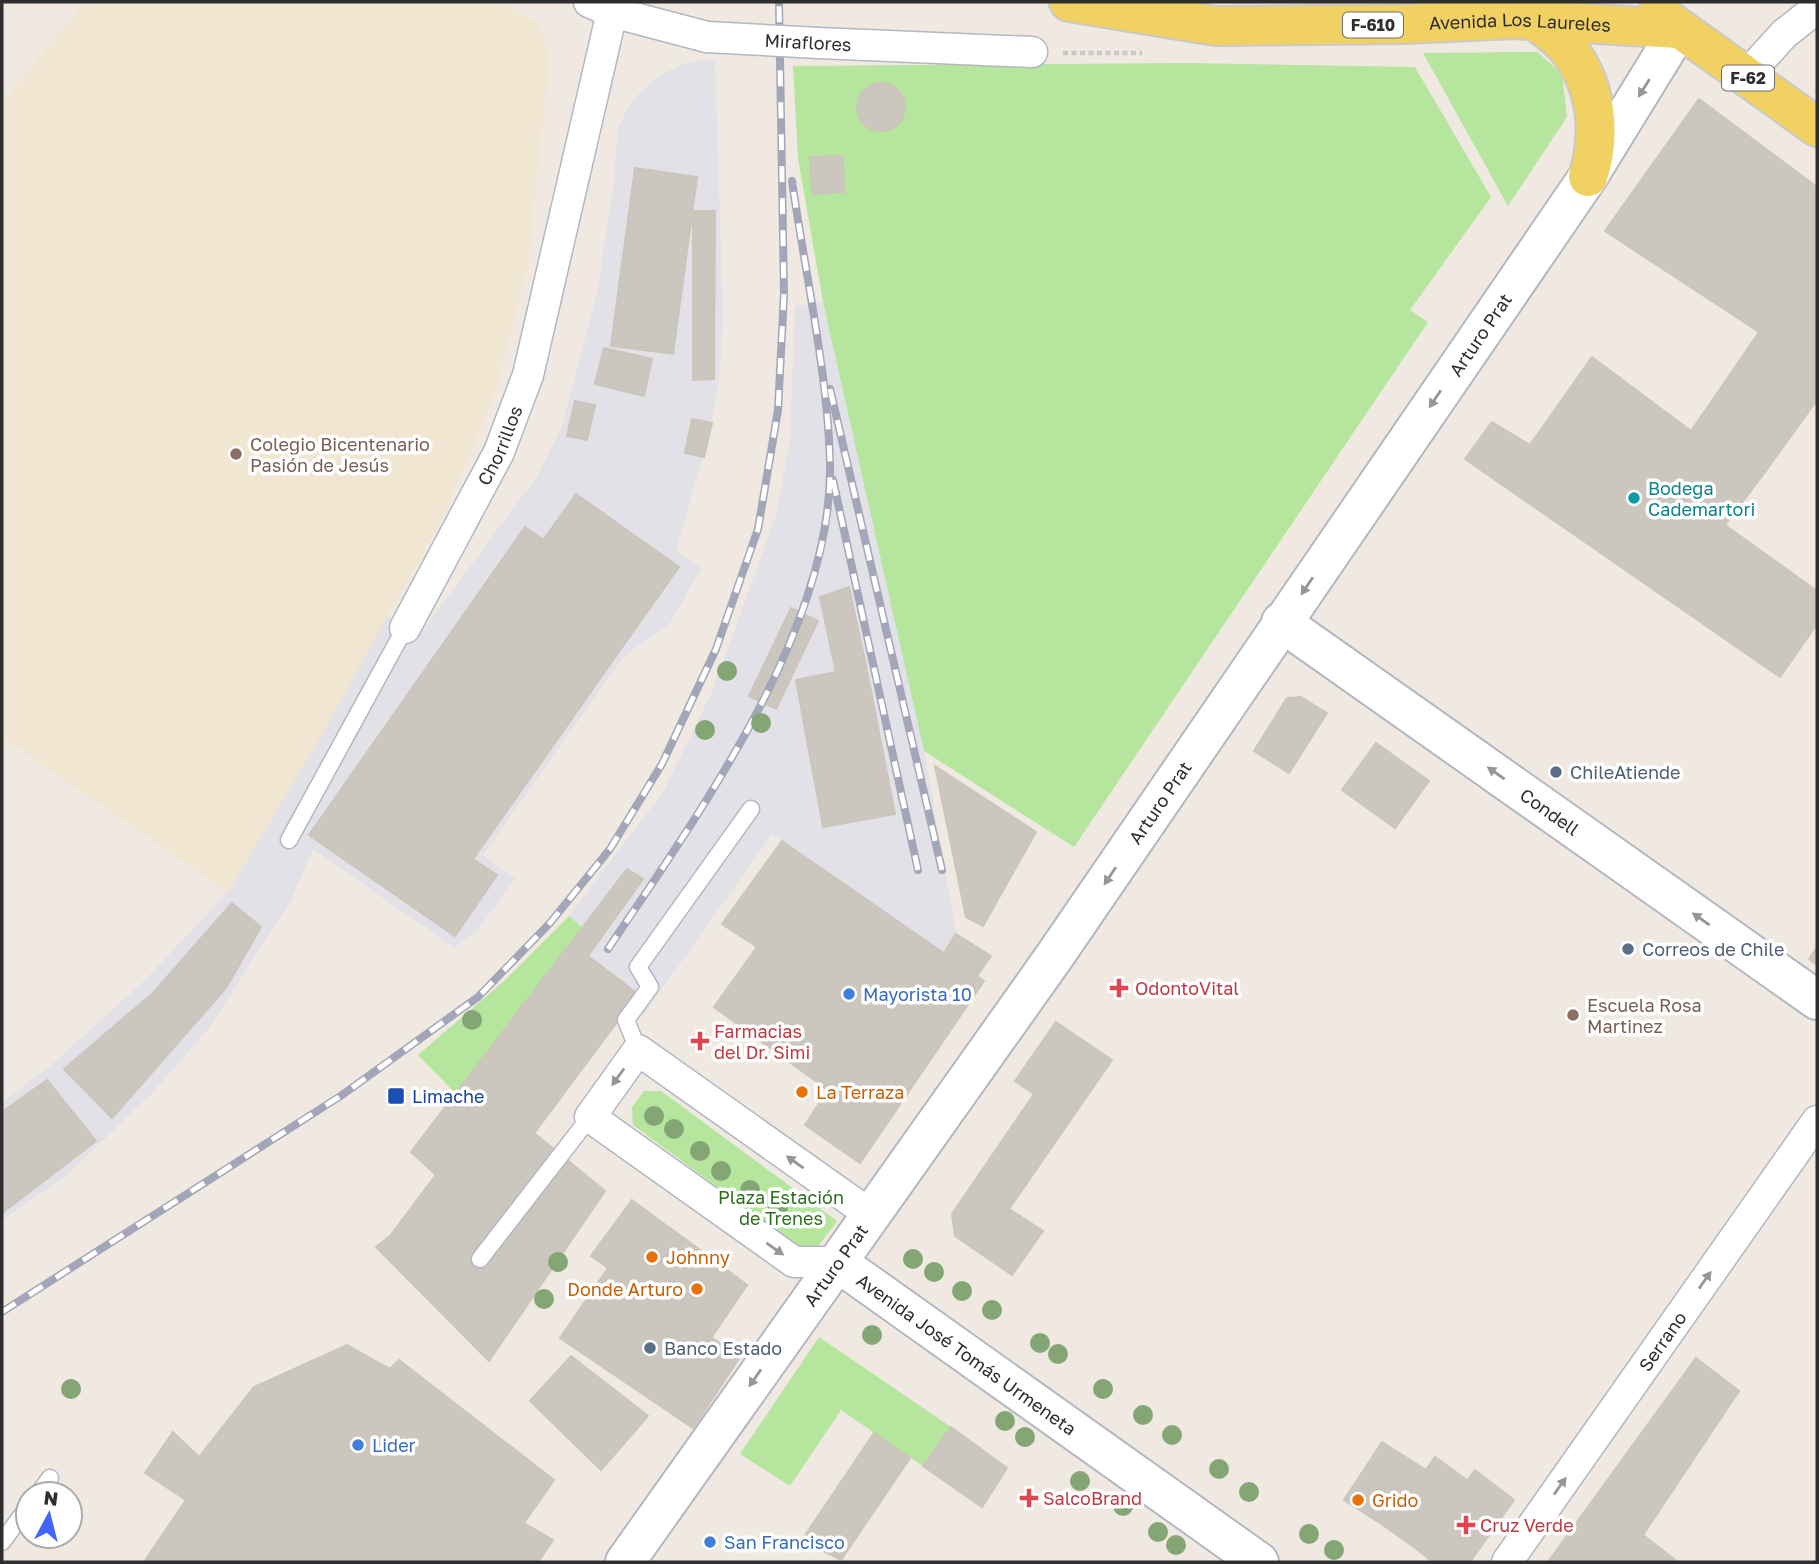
<svg xmlns="http://www.w3.org/2000/svg" width="1819" height="1564" font-family="'Golos Text',sans-serif">
	<style>
		.industrial { fill: #e3e1e8 }
		.education { fill: #f0e6d1 }
		.green { fill: #b6e59e }
		.building { fill: #cbc7bf; stroke: #cbc5ba; stroke-width: 2 }
		.lines { fill: none; stroke-linecap: round; stroke-linejoin: round }
		.lane-casing { stroke: #b4b7c1; stroke-width: 19 }
		.street-casing { stroke: #b4b7c1; stroke-width: 33 }
		.secondary-casing { stroke: #b4b7c1; stroke-width: 42 }
		.primary-casing { stroke: #c9c9c9; stroke-width: 42 }
		.path { stroke: #c9c9c9; stroke-width: 4.5; stroke-dasharray: 5 3.5; stroke-linecap: butt }
		.lane { stroke: #fff; stroke-width: 16 }
		.street { stroke: #fff; stroke-width: 30 }
		.secondary { stroke: #fff; stroke-width: 38 }
		.primary { stroke: #f2d163; stroke-width: 38 }
		.rail-casing { stroke: #a3a6b8; stroke-width: 8 }
		.rail { stroke: #fff; stroke-width: 5; stroke-dasharray: 16; stroke-linecap: butt }
		.street-bridge-casing { stroke: #b4b7c1; stroke-width: 33; stroke-linecap: butt }
		.street-bridge { stroke: #fff; stroke-width: 30 }
		.tree { fill: #84a574 }
		.oneway { fill: #969696 }
		.education-dot { fill: #8d6e63; stroke: #fff; stroke-width: 2.5 }
		.culture-dot { fill: #0f9aa8; stroke: #fff; stroke-width: 2.5 }
		.service-dot { fill: #5c6f8a; stroke: #fff; stroke-width: 2.5 }
		.health-dot { fill: #e0444e; stroke: #fff; stroke-width: 2.5 }
		.shop-dot { fill: #3f7fe0; stroke: #fff; stroke-width: 2.5 }
		.food-dot { fill: #e8710a; stroke: #fff; stroke-width: 2.5 }
		.transit-dot { fill: #1a4fb4; stroke: #fff; stroke-width: 2.5 }
		.labels { text-anchor: middle; dominant-baseline: central; stroke-width: 7; stroke-linejoin: round; paint-order: stroke }
		.shield { fill: #fff; stroke: #6d6d6d; stroke-width: 2 }
		.shield-label { font-size: 16px; font-weight: bold; fill: #2e2e2e }
		.street-label { font-size: 18px; fill: #2e2e2e; stroke: #fff }
		.education-label { font-size: 18px; fill: #785e54; stroke: #fff; text-anchor: start }
		.culture-label { font-size: 18px; fill: #0d838f; stroke: #fff; text-anchor: start }
		.service-label { font-size: 18px; fill: #4e5e75; stroke: #fff; text-anchor: start }
		.health-label { font-size: 18px; fill: #be3a42; stroke: #fff; text-anchor: start }
		.shop-label { font-size: 18px; fill: #366cbe; stroke: #fff; text-anchor: start }
		.food-label { font-size: 18px; fill: #c56008; stroke: #fff; text-anchor: start }
		.transit-label { font-size: 18px; fill: #164399; stroke: #fff; text-anchor: start }
		.park-label { font-size: 18px; fill: #2c6e1b; stroke: #fff }
	</style>
	<rect width="100%" height="100%" fill="#efe9e1"/>
	<g class="industrial">
		<polygon points="715,58 723,314 720,372 712,423 676,551 701,568 669,625 624,656 483,855 515,878 477,931 454,948 313,849 291,900 209,1028 152,1093 65,1177 2,1220 2,1102 56,1061 146,979 228,892 387,617 420,634 538,475 561,429 596,297 613,192 618,129 632,100 660,75 686,63"/>
		<polygon points="823,302 921,733 956,934 944,953 772,834 643,1016 628,1008 638,994 588,956 643,879 583,928 569,916 663,792 713,690 777,512 790,438 795,306"/>
	</g>
	<polygon class="education" points="85,2 503,2 538,24 550,55 527,269 493,399 446,510 322,735 228,892 2,737 2,103"/>
	<g class="green">
		<polygon points="1537,52 1562,73 1567,117 1508,206 1423,53"/>
		<polygon points="1188,63 1415,67 1491,197 1410,310 1428,322 1074,847 924,751 823,302 798,158 793,66"/>
		<polygon points="569,916 583,928 456,1094 418,1055 503,982"/>
		<polygon points="644,1091 661,1091 837,1221 811,1256 633,1125 632,1107"/>
		<polygon points="819,1337 951,1427 923,1466 841,1410 790,1486 740,1454"/>
	</g>
	<g class="building">
		<circle cx="881" cy="107" r="24"/>
		<polygon points="1699,99 1817,187 1817,400 1765,472 1696,424 1759,332 1605,231"/>
		<polygon points="843,156 844,192 812,194 810,157"/>
		<polygon points="635,168 697,177 673,354 611,346"/>
		<polygon points="693,211 715,211 714,379 693,380"/>
		<polygon points="604,348 652,359 644,396 595,384"/>
		<polygon points="1592,357 1691,431 1696,424 1765,472 1725,525 1817,591 1817,624 1780,677 1465,459 1492,422 1530,445"/>
		<polygon points="575,401 595,405 587,440 567,436"/>
		<polygon points="692,419 712,423 704,457 685,453"/>
		<polygon points="576,494 679,567 647,612 544,539"/>
		<polygon points="525,527 647,612 473,859 497,875 455,936 309,835"/>
		<polygon points="849,587 866,666 836,673 820,597"/>
		<polygon points="791,608 818,621 776,709 749,696"/>
		<polygon points="866,666 895,814 823,827 796,680"/>
		<polygon points="1301,697 1327,713 1289,773 1254,751 1287,698"/>
		<polygon points="1376,743 1429,781 1395,828 1342,790"/>
		<polygon points="935,766 1036,832 983,926 966,917"/>
		<polygon points="782,841 984,981 860,1163 805,1125 828,1090 714,1007 757,947 722,924"/>
		<polygon points="627,869 643,879 588,956 638,994 529,1140 486,1108 435,1174 411,1152"/>
		<polygon points="232,903 261,927 226,988 112,1118 64,1069 153,993"/>
		<polygon points="956,934 991,956 977,976 944,953"/>
		<polygon points="1817,947 1817,965 1809,959"/>
		<polygon points="1056,1022 1112,1060 1009,1209 1043,1231 1012,1275 955,1236 952,1214 1034,1094 1015,1081"/>
		<polygon points="47,1080 96,1141 2,1213 2,1112"/>
		<polygon points="486,1108 529,1140 534,1133 605,1191 489,1361 376,1247 390,1236"/>
		<polygon points="632,1200 660,1221 620,1276 591,1256"/>
		<polygon points="660,1221 684,1238 646,1294 620,1276"/>
		<polygon points="684,1238 747,1285 711,1338 646,1294"/>
		<polygon points="608,1268 740,1357 693,1428 560,1338"/>
		<polygon points="347,1345 390,1369 399,1360 554,1480 524,1523 553,1540 538,1562 144,1562 186,1500 145,1473 173,1432 199,1457 254,1387"/>
		<polygon points="571,1356 648,1416 601,1470 530,1401"/>
		<polygon points="1696,1358 1739,1391 1625,1562 1548,1562"/>
		<polygon points="951,1427 1007,1468 982,1507 923,1466"/>
		<polygon points="874,1433 910,1458 841,1560 802,1540"/>
		<polygon points="1382,1442 1426,1470 1386,1527 1344,1500"/>
		<polygon points="1435,1457 1467,1480 1418,1550 1386,1527"/>
		<polygon points="1475,1470 1514,1500 1470,1562 1433,1562 1418,1550"/>
		<polygon points="1643,1535 1678,1562 1625,1562"/>
	</g>
	<g class="lines">
		<g class="lane-casing">
			<g id="lane">
				<polyline points="289,840 405,628"/>
				<polyline points="638,1050 626,1020 650,987 638,967 751,809"/>
				<polyline points="480,1259 590,1117"/>
				<polyline points="38,1494 50,1478"/>
				<polyline points="2,1542 28,1507"/>
			</g>
		</g>
		<g class="street-casing">
			<g id="street">
				<polyline points="589,2 612,12 707,37"/>
				<polyline points="819,43 1032,52"/>
				<polyline points="1746,76 1784,34 1817,8"/>
				<path id="s1" d="M405 628 499 452 528 375 612 12"/>
				<polyline points="837,1262 794,1262 590,1117 638,1050 871,1215"/>
				<path id="s2" d="M1507 1562 1817 1121"/>
			</g>
		</g>
		<g class="secondary-casing">
			<g id="secondary">
				<path id="s3" d="M1281 622 1817 1000"/>
				<path id="s4" d="M837 1262 1259 1562"/>
				<path id="s5" d="M625 1562 1054 957 1588 177 1679 29"/>
			</g>
		</g>
		<g class="primary-casing">
			<g id="primary">
				<path id="s6" d="M1069 2 1216 26 1404 24 1515 19 1679 29"/>
				<polyline points="1658,13 1817,127"/>
				<path d="M1536 21C1547 30 1561 39 1569 50 1597 87 1602 134 1588 177"/>
			</g>
		</g>
		<polyline class="path" points="1063,53 1142,53"/>
		<use href="#lane" class="lane"/>
		<use href="#street" class="street"/>
		<use href="#secondary" class="secondary"/>
		<use href="#primary" class="primary"/>
		<g class="rail-casing">
			<g id="rail">
				<polyline points="830,389 942,870"/>
				<polyline points="833,480 918,870"/>
				<path d="M608 949C697 816 833 630 830 464 828 374 805 272 792 181"/>
				<polyline points="2,1312 342,1095 478,997 550,923 610,849 662,764 716,649 758,529 778,410 784,294 779,2"/>
			</g>
		</g>
		<use href="#rail" class="rail"/>
		<g class="street-bridge-casing">
			<polyline id="street-bridge" points="707,37 819,43"/>
		</g>
		<use href="#street-bridge" class="street-bridge"/>
	</g>
	<g class="tree">
		<circle cx="727" cy="671" r="10"/>
		<circle cx="761" cy="723" r="10"/>
		<circle cx="705" cy="730" r="10"/>
		<circle cx="472" cy="1020" r="10"/>
		<circle cx="654" cy="1116" r="10"/>
		<circle cx="674" cy="1129" r="10"/>
		<circle cx="700" cy="1151" r="10"/>
		<circle cx="721" cy="1171" r="10"/>
		<circle cx="750" cy="1190" r="10"/>
		<circle cx="778" cy="1208" r="10"/>
		<circle cx="913" cy="1259" r="10"/>
		<circle cx="558" cy="1262" r="10"/>
		<circle cx="934" cy="1272" r="10"/>
		<circle cx="962" cy="1291" r="10"/>
		<circle cx="544" cy="1299" r="10"/>
		<circle cx="992" cy="1310" r="10"/>
		<circle cx="872" cy="1335" r="10"/>
		<circle cx="1040" cy="1343" r="10"/>
		<circle cx="1058" cy="1354" r="10"/>
		<circle cx="71" cy="1389" r="10"/>
		<circle cx="1103" cy="1389" r="10"/>
		<circle cx="1143" cy="1415" r="10"/>
		<circle cx="1005" cy="1421" r="10"/>
		<circle cx="1172" cy="1435" r="10"/>
		<circle cx="1025" cy="1437" r="10"/>
		<circle cx="1219" cy="1469" r="10"/>
		<circle cx="1080" cy="1481" r="10"/>
		<circle cx="1249" cy="1492" r="10"/>
		<circle cx="1123" cy="1506" r="10"/>
		<circle cx="1158" cy="1532" r="10"/>
		<circle cx="1309" cy="1534" r="10"/>
		<circle cx="1176" cy="1545" r="10"/>
		<circle cx="1334" cy="1550" r="10"/>
	</g>
	<defs><path id="oneway-solid" d="M-6-.8H1V-3.2L6.5 0L1 3.2V.8H-6Z" transform="scale(1.75)"/></defs>
	<g class="oneway">
		<use href="#oneway-solid" transform="translate(1644 88) rotate(122)"/>
		<use href="#oneway-solid" transform="translate(1435 399) rotate(124)"/>
		<use href="#oneway-solid" transform="translate(1307 586) rotate(124)"/>
		<use href="#oneway-solid" transform="translate(1496 773) rotate(-145)"/>
		<use href="#oneway-solid" transform="translate(1110 876) rotate(124)"/>
		<use href="#oneway-solid" transform="translate(1701 919) rotate(-145)"/>
		<use href="#oneway-solid" transform="translate(618 1077) rotate(126)"/>
		<use href="#oneway-solid" transform="translate(795 1162) rotate(-145)"/>
		<use href="#oneway-solid" transform="translate(775 1249) rotate(35)"/>
		<use href="#oneway-solid" transform="translate(1705 1280) rotate(-55)"/>
		<use href="#oneway-solid" transform="translate(755 1378) rotate(125)"/>
		<use href="#oneway-solid" transform="translate(1560 1486) rotate(-55)"/>
	</g>
	<g class="education-dot">
		<circle cx="236" cy="454" r="7"/>
		<circle cx="1573" cy="1015" r="7"/>
	</g>
	<circle class="culture-dot" cx="1634" cy="498" r="7"/>
	<g class="service-dot">
		<circle cx="1556" cy="772" r="7"/>
		<circle cx="1628" cy="949" r="7"/>
		<circle cx="650" cy="1348" r="7"/>
	</g>
	<g class="health-dot">
		<path d="M1115.5 977.5h7v7h7v7h-7v7h-7v-7h-7v-7h7z"/>
		<path d="M696.5 1030.5h7v7h7v7h-7v7h-7v-7h-7v-7h7z"/>
		<path d="M1025.5 1487.5h7v7h7v7h-7v7h-7v-7h-7v-7h7z"/>
		<path d="M1462.5 1514.5h7v7h7v7h-7v7h-7v-7h-7v-7h7z"/>
	</g>
	<g class="shop-dot">
		<circle cx="849" cy="994" r="7"/>
		<circle cx="358" cy="1445" r="7"/>
		<circle cx="710" cy="1542" r="7"/>
	</g>
	<g class="food-dot">
		<circle cx="802" cy="1092" r="7"/>
		<circle cx="652" cy="1257" r="7"/>
		<circle cx="697" cy="1289" r="7"/>
		<circle cx="1358" cy="1500" r="7"/>
	</g>
	<rect class="transit-dot" x="387" y="1087" width="18" height="18" rx="3.5"/>
	<g class="labels">
		<g class="shield">
			<rect x="1343" y="12.5" width="60" height="25" rx="5"/>
			<rect x="1722" y="65.5" width="52" height="25" rx="5"/>
		</g>
		<g class="shield-label">
			<text x="1373" y="25">F-610</text>
			<text x="1748" y="78">F-62</text>
		</g>
		<g class="street-label">
			<text stroke="none"><textPath href="#s6" startOffset="453">Avenida Los Laureles</textPath></text>
			<text transform="translate(808 42) rotate(3)">Miraflores</text>
			<text stroke="none"><textPath href="#s5" startOffset="1496">Arturo Prat</textPath></text>
			<text stroke="none"><textPath href="#s1" startOffset="206">Chorrillos</textPath></text>
			<text stroke="none"><textPath href="#s5" startOffset="929">Arturo Prat</textPath></text>
			<text stroke="none"><textPath href="#s3" startOffset="329">Condell</textPath></text>
			<text stroke="none"><textPath href="#s5" startOffset="364">Arturo Prat</textPath></text>
			<text stroke="none"><textPath href="#s2" startOffset="270">Serrano</textPath></text>
			<text stroke="none"><textPath href="#s4" startOffset="159">Avenida José Tomás Urmeneta</textPath></text>
		</g>
		<g class="education-label">
			<text x="250" y="444">Colegio Bicentenario<tspan x="250" dy="21">Pasión de Jesús</tspan></text>
			<text x="1587" y="1005">Escuela Rosa<tspan x="1587" dy="21">Martinez</tspan></text>
		</g>
		<g class="culture-label">
			<text x="1648" y="488">Bodega<tspan x="1648" dy="21">Cademartori</tspan></text>
		</g>
		<g class="service-label">
			<text x="1570" y="772">ChileAtiende</text>
			<text x="1642" y="949">Correos de Chile</text>
			<text x="664" y="1348">Banco Estado</text>
		</g>
		<g class="health-label">
			<text x="1135" y="988">OdontoVital</text>
			<text x="714" y="1031">Farmacias<tspan x="714" dy="21">del Dr. Simi</tspan></text>
			<text x="1043" y="1498">SalcoBrand</text>
			<text x="1480" y="1525">Cruz Verde</text>
		</g>
		<g class="shop-label">
			<text x="863" y="994">Mayorista 10</text>
			<text x="372" y="1445">Lider</text>
			<text x="724" y="1542">San Francisco</text>
		</g>
		<g class="food-label">
			<text x="816" y="1092">La Terraza</text>
			<text x="666" y="1257">Johnny</text>
			<text x="683" y="1289" text-anchor="end">Donde Arturo</text>
			<text x="1372" y="1500">Grido</text>
		</g>
		<g class="transit-label">
			<text x="412" y="1096">Limache</text>
		</g>
		<g class="park-label">
			<text x="781" y="1197">Plaza Estación<tspan x="781" dy="21">de Trenes</tspan></text>
		</g>
	</g>
	<rect width="1819" height="1564" fill="none" stroke="#2e2e2e" stroke-width="7"/>
	<g transform="translate(49 1515) rotate(7)"><circle r="33" fill="#ffffff" stroke="#ababab" stroke-width="2"/>
	<path d="M0-5L12 26L0 18L-12 26Z" fill="#4264fb"/>
	<text y="-10" font-size="19" font-weight="bold" text-anchor="middle" fill="#2e2e2e">N</text>
	</g>
</svg>
